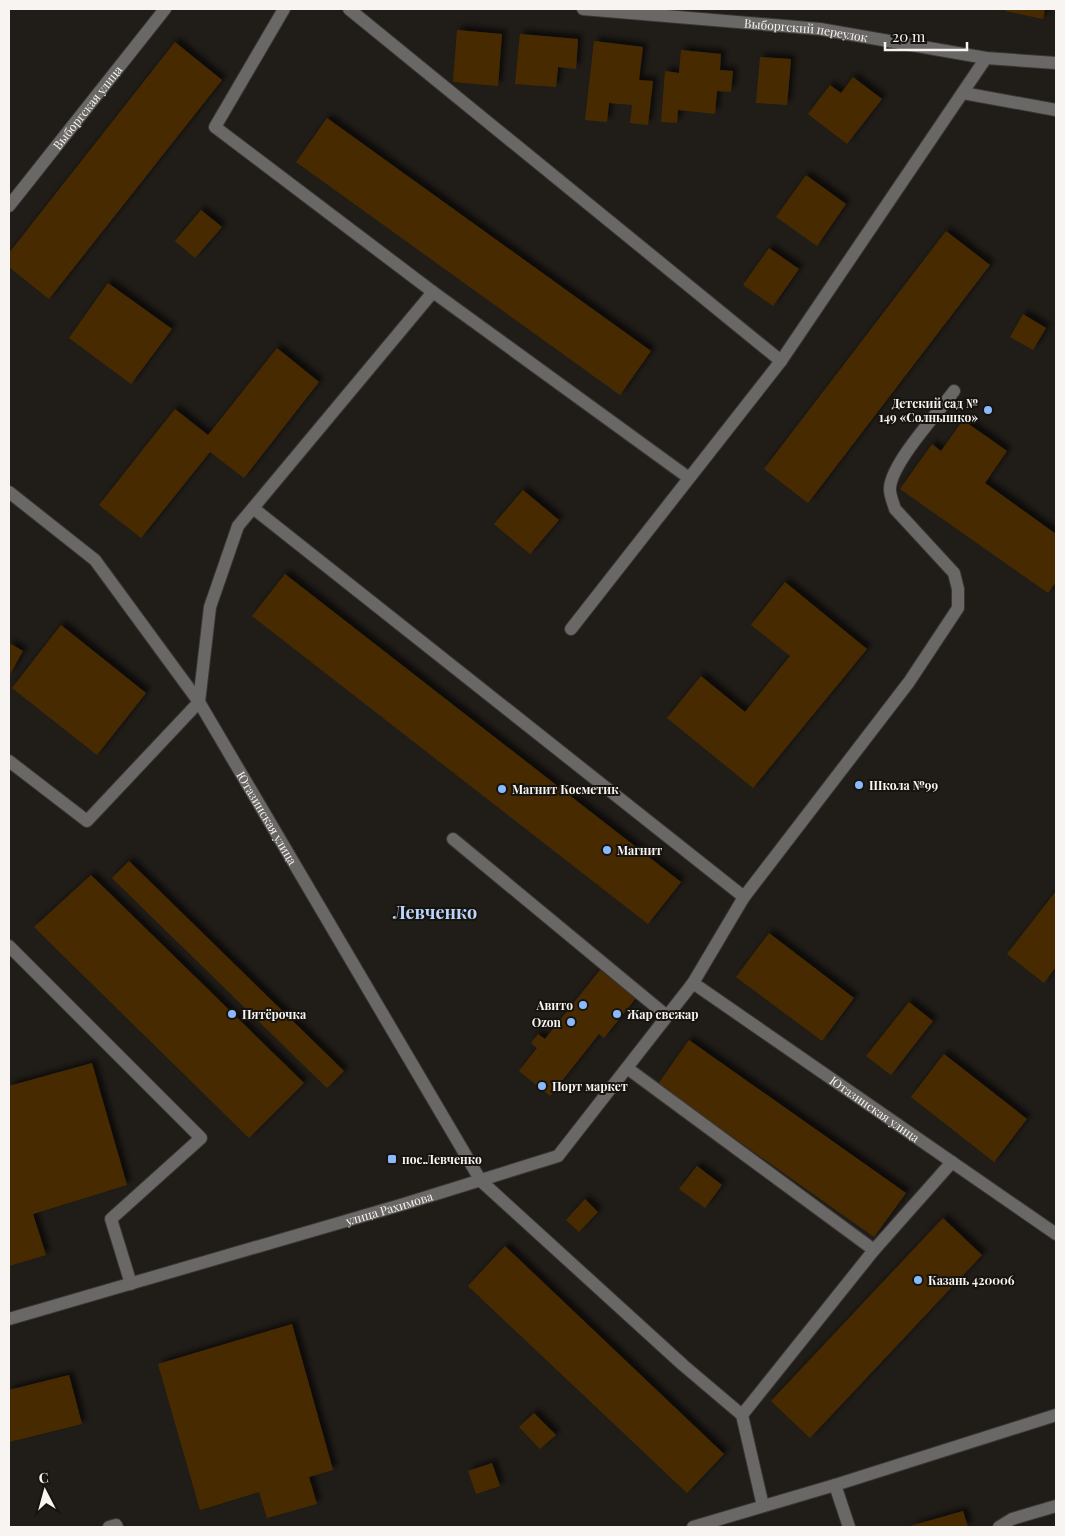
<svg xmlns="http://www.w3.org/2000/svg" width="1065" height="1536" font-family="'Playfair Display',serif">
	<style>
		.building { fill: #472c00; filter: url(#shadow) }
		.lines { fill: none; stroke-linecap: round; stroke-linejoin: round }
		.minor-casing { stroke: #3a3632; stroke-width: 14 }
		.minor { stroke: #6a6866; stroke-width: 12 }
		.poi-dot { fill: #8bbafc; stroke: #17130f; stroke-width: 2 }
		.labels { text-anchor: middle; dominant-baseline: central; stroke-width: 4; stroke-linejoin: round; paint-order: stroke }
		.street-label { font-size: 12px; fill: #f7f4f1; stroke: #17130f }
		.poi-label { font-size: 12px; font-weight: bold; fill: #f7f4f1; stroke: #17130f; text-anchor: start }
		.district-label { font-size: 18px; font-weight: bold; fill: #bbd6fc; stroke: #17130f }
	</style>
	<defs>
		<filter id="shadow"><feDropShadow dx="4.5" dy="-4.5" stdDeviation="2.5" flood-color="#0009"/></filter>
	</defs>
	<rect width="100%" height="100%" fill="#201c18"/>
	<g class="building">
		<polygon points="1006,9 1045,9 1043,19 1005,11"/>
		<polygon points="457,30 502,34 498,86 453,82"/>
		<polygon points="520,34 578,39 576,69 558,67 556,87 515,84"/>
		<polygon points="594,41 643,47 639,80 653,81 648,125 630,123 632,105 609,103 607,122 585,120"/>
		<polygon points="175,42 222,80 49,299 9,267 9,253"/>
		<polygon points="681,50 721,54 720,70 733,71 731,92 717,91 715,114 678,110 677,123 661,122 665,71 679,73"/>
		<polygon points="760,57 791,59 787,105 756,103"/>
		<polygon points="853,77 882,99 847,144 808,114 830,85 841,93"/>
		<polygon points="327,118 651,351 620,395 296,162"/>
		<polygon points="806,175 846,204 817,246 776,217"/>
		<polygon points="201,210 222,227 195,258 175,241"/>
		<polygon points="946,231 990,265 808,503 764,469"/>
		<polygon points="769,248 799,269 773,306 743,285"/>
		<polygon points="108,283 172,329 131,384 69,338"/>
		<polygon points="1023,314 1046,328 1033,350 1010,337"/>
		<polygon points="277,348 319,382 244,478 210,452 141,538 99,505 175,409 208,435"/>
		<polygon points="963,420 1007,451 985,483 1056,534 1056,582 1048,593 900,489 932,444 941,451"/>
		<polygon points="523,490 559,520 530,554 494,524"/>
		<polygon points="285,574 681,882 648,924 252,616"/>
		<polygon points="785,582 867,649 753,788 667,718 701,676 745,712 790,656 751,625"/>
		<polygon points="61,625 146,693 97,755 12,688"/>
		<polygon points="9,643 23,651 9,676"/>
		<polygon points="129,861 344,1071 327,1088 112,878"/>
		<polygon points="91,875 304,1083 249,1138 34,927"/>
		<polygon points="1056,891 1056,967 1044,983 1007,954"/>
		<polygon points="769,933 854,998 822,1041 736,977"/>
		<polygon points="600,970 636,998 604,1038 599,1034 550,1096 519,1071 537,1048 531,1043 538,1034 545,1039"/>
		<polygon points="909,1002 933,1021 891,1075 866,1056"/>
		<polygon points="689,1040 906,1193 874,1237 658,1084"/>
		<polygon points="944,1054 1027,1119 994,1162 911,1097"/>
		<polygon points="92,1063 127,1185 33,1214 46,1255 9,1266 9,1086"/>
		<polygon points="697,1166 722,1185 705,1208 679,1189"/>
		<polygon points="585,1199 598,1212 579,1232 566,1220"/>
		<polygon points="943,1218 982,1255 810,1438 771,1401"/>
		<polygon points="505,1246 724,1454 687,1493 468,1286"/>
		<polygon points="292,1324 333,1470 309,1477 317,1504 267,1518 259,1492 200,1510 158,1364"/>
		<polygon points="69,1375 82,1424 9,1442 9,1390"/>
		<polygon points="534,1413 556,1435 540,1449 519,1427"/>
		<polygon points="492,1463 500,1486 476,1494 468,1471"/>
		<polygon points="963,1511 968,1527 907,1527"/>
	</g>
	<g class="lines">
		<g class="minor-casing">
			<g id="minor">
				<polyline points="284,9 215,127 433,292"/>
				<polyline points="349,9 781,361"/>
				<path id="s1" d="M583 9 820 29 986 58 1056 63"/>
				<polyline points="963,93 1056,110"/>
				<path id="s2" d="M9 206 165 9"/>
				<path id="s3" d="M9 492 95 560 199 702 481 1181 683 1365 742 1415"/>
				<polyline points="571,629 781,361 986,58"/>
				<polyline points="9,761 87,821 199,702 210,607 238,526 433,292 689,478"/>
				<polyline points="453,839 667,1016"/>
				<path d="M744 897 909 682 958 608V589L954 573 895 509C893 502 889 494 890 487 893 461 938 413 954 391"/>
				<polyline points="9,946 201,1138 111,1219 131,1284"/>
				<path id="s4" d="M693 983 1056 1234"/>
				<polyline points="627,1068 874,1250"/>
				<path id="s5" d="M9 1319 404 1204 558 1156 693 983 744 897 253 508"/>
				<polyline points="835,1485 849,1527"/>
				<polyline points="763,1506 742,1415 874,1250 952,1162"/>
				<polyline points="109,1527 116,1525 117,1527"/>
				<polyline points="693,1527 835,1485 1056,1415"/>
				<polyline points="999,1527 1012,1519 1056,1506"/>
			</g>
		</g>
		<use href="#minor" class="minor"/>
	</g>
	<g class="poi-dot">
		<circle cx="988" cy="410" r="5"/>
		<circle cx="859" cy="785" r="5"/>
		<circle cx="502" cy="789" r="5"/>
		<circle cx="607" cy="850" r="5"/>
		<circle cx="583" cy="1005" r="5"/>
		<circle cx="232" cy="1014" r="5"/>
		<circle cx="617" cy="1014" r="5"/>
		<circle cx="571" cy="1022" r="5"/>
		<circle cx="542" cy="1086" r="5"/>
		<rect x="387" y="1154" width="10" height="10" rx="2.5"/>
		<circle cx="918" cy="1280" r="5"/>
	</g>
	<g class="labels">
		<g class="street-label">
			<text stroke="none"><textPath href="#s1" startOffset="224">Выборгский переулок</textPath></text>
			<text stroke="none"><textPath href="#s2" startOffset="126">Выборгская улица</textPath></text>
			<text stroke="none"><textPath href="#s3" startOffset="420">Ютазинская улица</textPath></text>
			<text stroke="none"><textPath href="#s4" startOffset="221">Ютазинская улица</textPath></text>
			<text stroke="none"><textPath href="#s5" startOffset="396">улица Рахимова</textPath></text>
		</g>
		<g class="poi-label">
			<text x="978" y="403" text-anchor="end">Детский сад №<tspan x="978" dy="14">149 «Солнышко»</tspan></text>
			<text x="869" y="785">Школа №99</text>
			<text x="512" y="789">Магнит Косметик</text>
			<text x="617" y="850">Магнит</text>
			<text x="573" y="1005" text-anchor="end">Авито</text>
			<text x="242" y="1014">Пятёрочка</text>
			<text x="627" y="1014">Жар свежар</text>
			<text x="561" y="1022" text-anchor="end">Ozon</text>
			<text x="552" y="1086">Порт маркет</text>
			<text x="402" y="1159">пос.Левченко</text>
			<text x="928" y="1280">Казань 420006</text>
		</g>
		<g class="district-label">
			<text x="435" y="912">Левченко</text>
		</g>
	</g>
	<rect width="1065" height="1536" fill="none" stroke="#f7f4f1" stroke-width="20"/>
	<g transform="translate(45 1491) rotate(354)" stroke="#17130f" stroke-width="4" paint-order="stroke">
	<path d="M0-4L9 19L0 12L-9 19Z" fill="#f7f4f1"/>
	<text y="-8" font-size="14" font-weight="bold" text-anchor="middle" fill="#f7f4f1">С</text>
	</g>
	<path d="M885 42v8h82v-8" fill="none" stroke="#f7f4f1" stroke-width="2.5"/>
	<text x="892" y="42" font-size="15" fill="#f7f4f1" stroke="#17130f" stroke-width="4" paint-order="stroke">20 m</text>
</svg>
